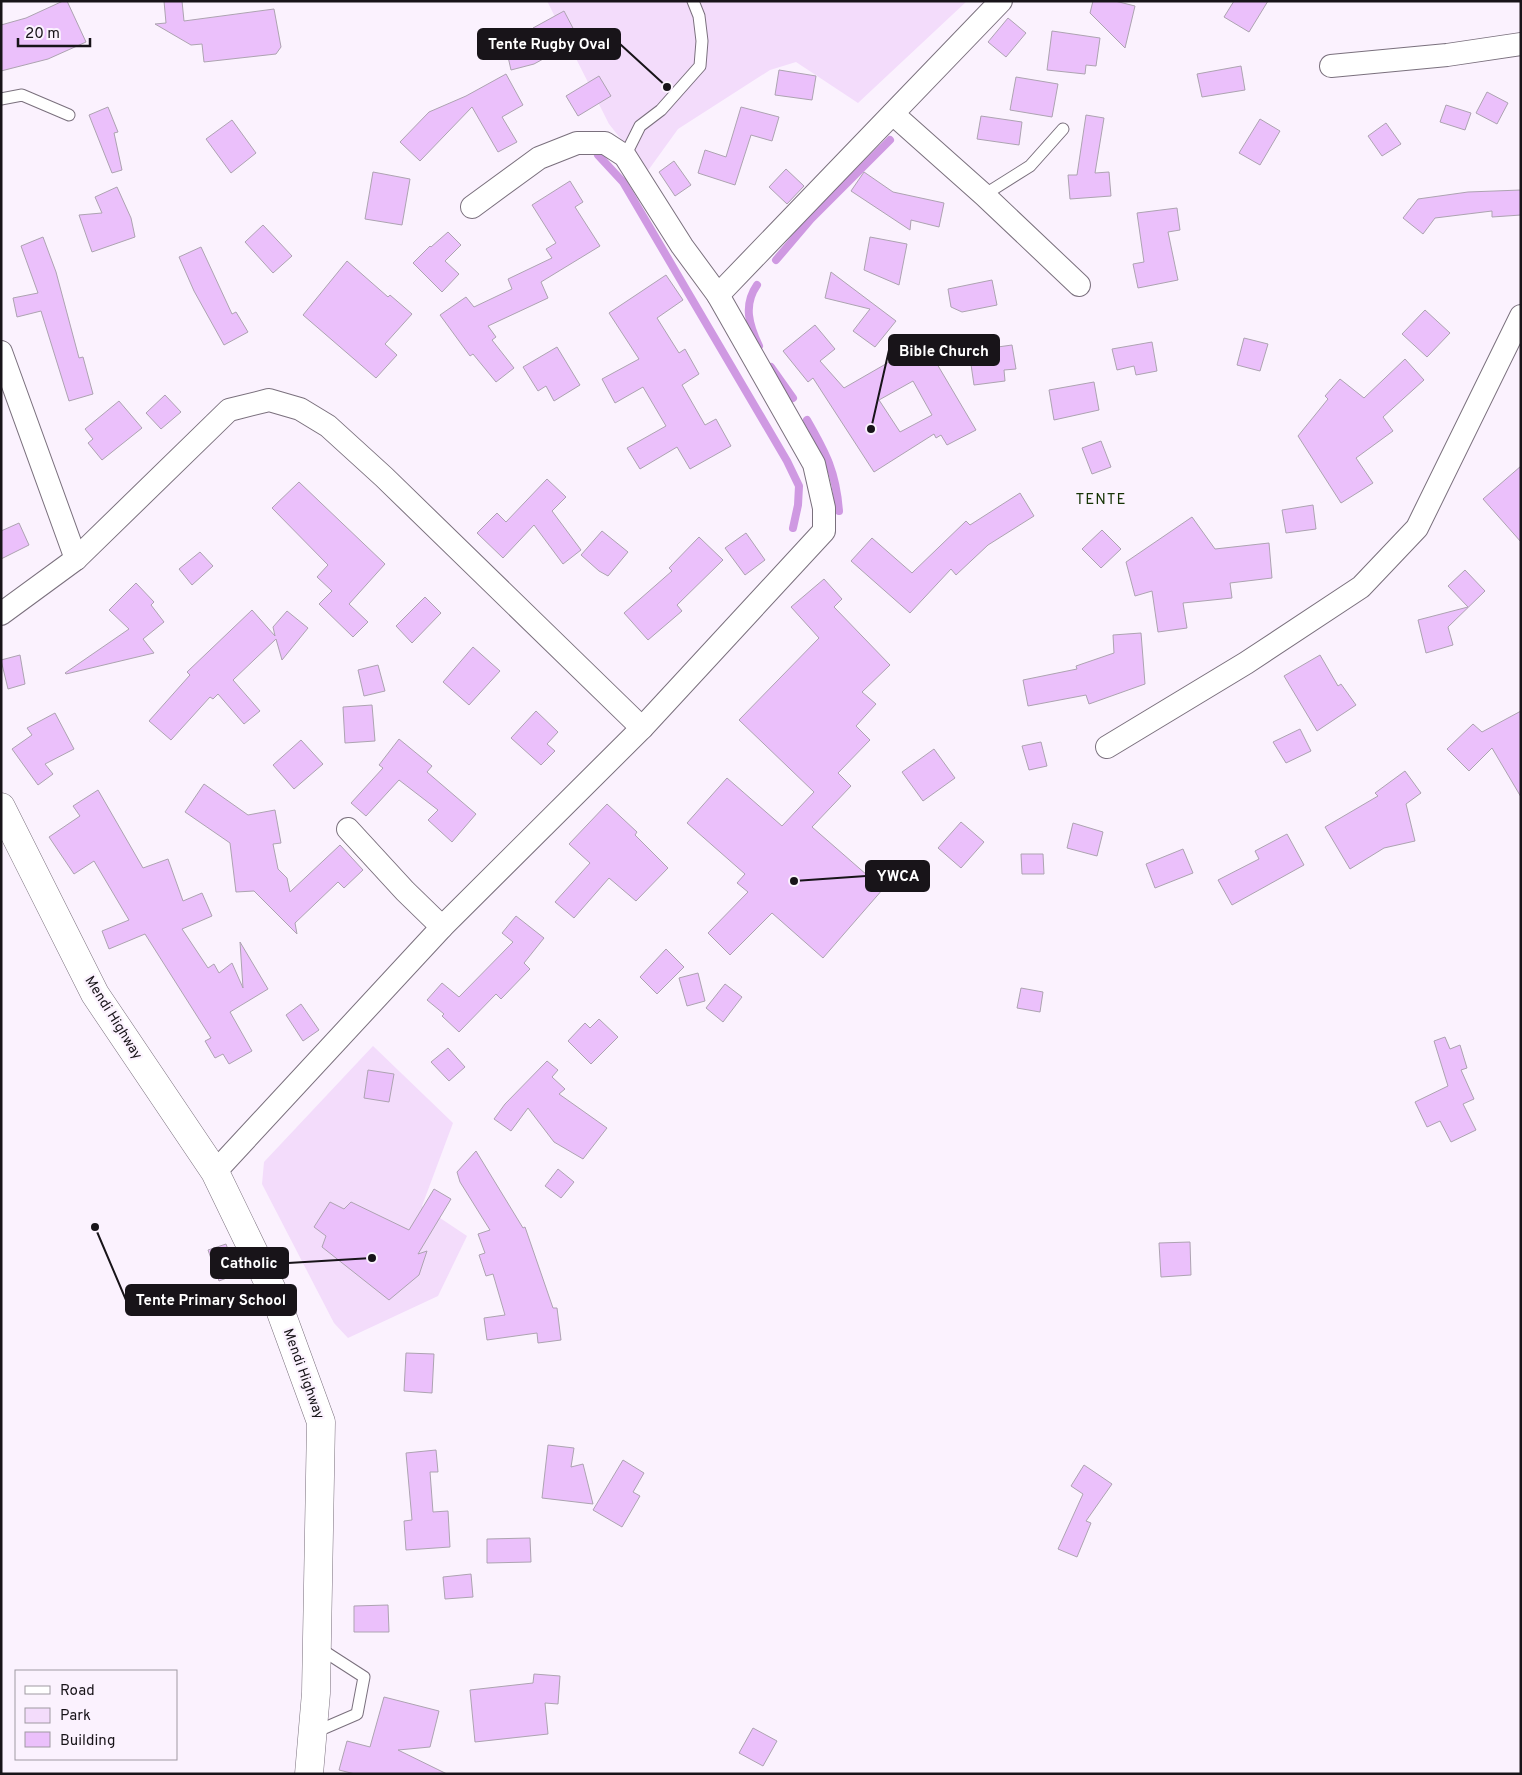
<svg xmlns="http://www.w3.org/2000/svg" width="1522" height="1775" font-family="Overpass,sans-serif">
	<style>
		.green { fill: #f3dcfb }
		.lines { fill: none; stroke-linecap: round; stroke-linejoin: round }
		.stream { stroke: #cf99e2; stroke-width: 8 }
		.building { fill: #ebc0fb; stroke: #ada3b1; fill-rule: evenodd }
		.lane-casing { stroke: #7a707d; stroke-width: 13 }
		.street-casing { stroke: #7a707d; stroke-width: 24 }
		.secondary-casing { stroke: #7a707d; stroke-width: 29 }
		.lane { stroke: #fff; stroke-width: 11 }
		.street { stroke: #fff; stroke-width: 22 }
		.secondary { stroke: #fff; stroke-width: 28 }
		.labels { text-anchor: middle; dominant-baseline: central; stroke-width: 4.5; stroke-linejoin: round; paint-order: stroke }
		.street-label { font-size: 14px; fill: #181419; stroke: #fbf2fe }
		.neighbourhood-label { font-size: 15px; letter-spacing: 1px; fill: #163405; stroke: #fbf2fe }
		.leader { fill: none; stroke: #181419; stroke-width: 2 }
		.callout-dot { fill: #181419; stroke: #fbf2fe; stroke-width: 2 }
		.callout { fill: #181419; stroke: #181419; stroke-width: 2 }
		.callout-label { font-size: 15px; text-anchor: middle; font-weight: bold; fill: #fff }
	</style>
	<rect width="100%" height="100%" fill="#fbf2fe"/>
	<g class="green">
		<polygon points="547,1 967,1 858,103 796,62 770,70 678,129 647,172 609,124"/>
		<polygon points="373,1046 453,1123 422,1206 467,1236 438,1296 348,1338 334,1323 262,1184 264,1162"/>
	</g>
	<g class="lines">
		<g class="stream">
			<polyline points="598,155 623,182 787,461 799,486 798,505 793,528"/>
			<polyline points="776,260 811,219 890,140"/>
			<path d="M757 285C743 305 749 325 759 346"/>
			<polyline points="771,367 793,398"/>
			<path d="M807 420C826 453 836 472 839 511"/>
		</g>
	</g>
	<g class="building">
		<polygon points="63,1 67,1 86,42 48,59 1,71 1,25 26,18"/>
		<polygon points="164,1 182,1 184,21 274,9 281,47 276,54 204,62 202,44 191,45 155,24 166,23"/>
		<polygon points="1093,1 1115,1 1135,6 1125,48 1090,13"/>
		<polygon points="1234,1 1268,1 1249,32 1224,17"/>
		<polygon points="564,11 575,32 585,29 587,35 534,64 511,70 506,48 540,40 533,28"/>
		<polygon points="1008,18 1026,33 1006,57 988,42"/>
		<polygon points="1052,31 1100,38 1096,66 1086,65 1085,74 1047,70"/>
		<polygon points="1241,66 1245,90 1202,97 1197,74"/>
		<polygon points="779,70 816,76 812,100 775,95"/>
		<polygon points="506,74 523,105 502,117 517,142 498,152 472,107 420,161 400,142 429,112 466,96"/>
		<polygon points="599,76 611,96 578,116 566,96"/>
		<polygon points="1016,77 1058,84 1052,117 1010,110"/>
		<polygon points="1487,92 1508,103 1497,124 1476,113"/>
		<polygon points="1446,105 1471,113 1465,130 1440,122"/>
		<polygon points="108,107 118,132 114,133 122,170 112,173 89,115"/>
		<polygon points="741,107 779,117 772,141 751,135 735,185 698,173 705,150 726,157"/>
		<polygon points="1086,115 1104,118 1095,173 1109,172 1111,196 1070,199 1068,175 1077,175"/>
		<polygon points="981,116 1022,122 1019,145 977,139"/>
		<polygon points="1260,119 1280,131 1260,165 1239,153"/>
		<polygon points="232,120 256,153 231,173 206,139"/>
		<polygon points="1386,123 1401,144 1382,156 1368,136"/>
		<polygon points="674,161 691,185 675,196 659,172"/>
		<polygon points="786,169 804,186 787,204 769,187"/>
		<polygon points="373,172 410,179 402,225 365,219"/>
		<polygon points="864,172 893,192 944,203 939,227 911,220 910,230 851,191"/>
		<polygon points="570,181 583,202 575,207 600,246 541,282 548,298 488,326 496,337 492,340 514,368 496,382 473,354 470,356 440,315 466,297 474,307 512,289 508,279 552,258 546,249 556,243 532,205"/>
		<polygon points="117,187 131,218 135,237 92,252 79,215 102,213 95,197"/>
		<polygon points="1521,190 1521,215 1492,217 1492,211 1435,218 1423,234 1403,218 1418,199 1468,192"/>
		<polygon points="1177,208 1180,230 1168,232 1178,280 1138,288 1133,264 1144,262 1137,213"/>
		<polygon points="263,225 292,256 273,273 245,242"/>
		<polygon points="448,232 461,245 445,261 459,274 442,292 413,263 430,246 431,247"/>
		<polygon points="43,237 56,272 79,358 83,357 93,394 69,401 41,311 17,317 13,298 38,293 21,246"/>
		<polygon points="870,237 907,244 899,285 864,270"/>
		<polygon points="201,247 232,314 236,312 248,332 224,345 194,291 179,257"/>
		<polygon points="347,261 388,297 390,295 412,314 385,344 397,355 376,378 303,315"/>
		<polygon points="831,272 896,321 875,347 853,331 870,309 825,298"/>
		<polygon points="666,275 683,300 657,318 679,353 685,349 699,374 682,385 705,425 716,419 731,446 690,469 677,447 640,469 627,448 666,426 643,387 615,403 602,379 639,359 609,313"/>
		<polygon points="992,280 997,305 962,312 951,307 948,289"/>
		<polygon points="1425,310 1450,333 1427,357 1402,334"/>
		<path d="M815 325 835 349 820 361 844 388 924 342 976 430 947 445 941 435 936 438 934 434 874 472 813 378 808 382 783 351ZM913 381 932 415 900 432 879 400Z"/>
		<polygon points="1244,338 1268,344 1260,371 1237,365"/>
		<polygon points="1152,342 1157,371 1136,375 1134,366 1117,370 1112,349"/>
		<polygon points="1012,345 1016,369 1004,370 1005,381 974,385 969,351"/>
		<polygon points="557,347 580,385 554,401 546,386 538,391 523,367"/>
		<polygon points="1405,359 1424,380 1383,417 1393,431 1356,458 1373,483 1341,503 1298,436 1328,399 1325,396 1340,379 1364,398"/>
		<polygon points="1094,382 1099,410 1054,420 1049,390"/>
		<polygon points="165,395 181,412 161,429 146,413"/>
		<polygon points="119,401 142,428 102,460 88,443 93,439 85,429"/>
		<polygon points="1101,441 1111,467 1092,474 1082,448"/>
		<polygon points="1521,466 1521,542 1483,499"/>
		<polygon points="547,479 566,497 552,511 581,550 563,564 534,525 503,558 477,533 497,513 506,522"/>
		<polygon points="299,482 385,564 349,604 368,622 353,637 319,604 332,591 317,577 328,565 272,508"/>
		<polygon points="1020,493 1034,516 988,545 956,575 951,569 910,613 851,561 872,538 912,573 966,521 970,525"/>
		<polygon points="1313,505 1316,529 1286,533 1282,510"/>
		<polygon points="1192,517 1215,549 1269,543 1272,578 1230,583 1232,598 1183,603 1187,628 1158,632 1152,591 1135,596 1126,562"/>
		<polygon points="19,523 29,545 1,559 1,531"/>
		<polygon points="1102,530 1121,549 1101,568 1082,549"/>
		<polygon points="602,531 628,552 608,576 599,571 581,555"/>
		<polygon points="746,533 765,560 745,575 725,548"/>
		<polygon points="699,537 723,560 677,605 682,611 648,640 624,613 672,571 669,568"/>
		<polygon points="200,552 213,566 192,585 179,569"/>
		<polygon points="1465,570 1485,591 1448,627 1453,645 1426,653 1418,620 1468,607 1448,586"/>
		<polygon points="824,579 842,599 834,607 890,665 862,692 876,704 856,726 870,740 838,773 851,786 812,827 883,889 823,958 772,913 730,955 708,933 748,892 737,883 745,874 687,823 727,778 782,826 814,792 739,720 819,638 791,607"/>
		<polygon points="136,583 154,602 151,605 164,622 143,639 154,653 66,674 65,673 129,629 109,610"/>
		<polygon points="425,597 441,613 412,643 396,626"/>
		<polygon points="252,610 275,636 273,627 287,611 308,628 282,660 276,639 233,680 260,711 244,724 218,694 213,699 210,697 171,740 149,721 190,675 187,672"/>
		<polygon points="1141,633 1145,684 1089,704 1086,695 1028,706 1023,680 1077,669 1076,666 1114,653 1113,635"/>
		<polygon points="473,647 500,671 469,705 443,682"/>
		<polygon points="20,655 25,684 8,689 1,660"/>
		<polygon points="1320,655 1338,686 1341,684 1356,705 1317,731 1284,676"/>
		<polygon points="378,665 385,691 364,696 358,670"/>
		<polygon points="372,705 375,741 345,743 343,707"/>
		<polygon points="536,711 558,732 547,744 555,751 541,765 511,738"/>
		<polygon points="1521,711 1521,797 1492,748 1469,771 1447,749 1473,724 1482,732"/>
		<polygon points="55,713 74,749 45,764 53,774 38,785 12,749 32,735 27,728"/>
		<polygon points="1300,729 1311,751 1286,763 1273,742"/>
		<polygon points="399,739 432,766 427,772 476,814 452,842 428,820 438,810 399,780 366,816 351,803 383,768 379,765"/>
		<polygon points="301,740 323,764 294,789 273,765"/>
		<polygon points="1041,742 1047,766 1029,770 1022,746"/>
		<polygon points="934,749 955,778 923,801 902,772"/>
		<polygon points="1405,771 1421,793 1406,804 1415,841 1384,848 1350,869 1325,827 1378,796 1375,793"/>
		<polygon points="204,784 248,815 275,810 281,843 273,844 278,869 287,878 290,892 340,845 363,870 344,888 338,882 295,923 297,934 254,891 236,892 230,843 185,812"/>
		<polygon points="98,790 143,868 168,859 183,901 202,893 212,916 182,929 208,968 214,964 219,973 232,963 243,988 240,942 268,989 230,1012 252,1051 229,1064 223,1054 215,1058 205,1041 211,1038 145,934 109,949 102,931 129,920 94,861 74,874 49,837 80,816 73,806"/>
		<polygon points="607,804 637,832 635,835 668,868 636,901 609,878 574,918 555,902 590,863 569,844"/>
		<polygon points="961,822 984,842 961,868 938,848"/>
		<polygon points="1073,823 1103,832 1097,856 1067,848"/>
		<polygon points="1287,834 1304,865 1232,905 1218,880 1259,859 1255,851"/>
		<polygon points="1183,849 1193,873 1155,888 1146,864"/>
		<polygon points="1021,854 1043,854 1044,874 1022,874"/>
		<polygon points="516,916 544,938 524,963 530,969 501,999 496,994 459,1032 442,1016 444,1014 427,1000 442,983 459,997 513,942 502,933"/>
		<polygon points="666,949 684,967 657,994 640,977"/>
		<polygon points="698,973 705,1001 687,1006 679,978"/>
		<polygon points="725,984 742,997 723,1022 706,1008"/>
		<polygon points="1021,988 1043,992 1040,1012 1017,1008"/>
		<polygon points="301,1004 319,1030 303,1041 286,1015"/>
		<polygon points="599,1019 618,1037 591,1064 568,1041 585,1023 590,1028"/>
		<polygon points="1445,1037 1450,1049 1460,1045 1467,1068 1461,1070 1474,1099 1463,1104 1476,1130 1451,1142 1440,1121 1427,1127 1415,1102 1448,1086 1434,1041"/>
		<polygon points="448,1048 465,1067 449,1081 431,1062"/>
		<polygon points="547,1061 558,1070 552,1077 565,1089 559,1094 607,1128 583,1159 554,1142 528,1108 511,1131 494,1119 505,1104"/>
		<polygon points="368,1070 394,1074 389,1102 364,1098"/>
		<polygon points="476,1151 523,1228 525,1227 553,1308 557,1308 561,1340 538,1343 537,1333 487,1340 484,1318 505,1315 493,1274 486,1276 479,1255 485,1253 478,1234 490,1230 460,1182 457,1172"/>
		<polygon points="558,1169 574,1182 561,1198 545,1186"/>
		<polygon points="434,1189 451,1199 418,1254 427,1251 419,1275 389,1300 322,1247 326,1236 314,1227 330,1202 344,1209 351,1202 409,1230"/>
		<polygon points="1190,1242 1191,1275 1161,1277 1159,1243"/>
		<polygon points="226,1244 237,1274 219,1281 208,1250"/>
		<polygon points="406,1353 434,1354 432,1393 404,1391"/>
		<polygon points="548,1445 574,1448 571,1467 583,1464 593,1504 542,1498"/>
		<polygon points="436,1450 438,1472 430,1472 433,1512 448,1511 450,1547 406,1550 404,1521 412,1520 406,1453"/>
		<polygon points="623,1460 644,1473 633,1492 640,1496 622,1527 593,1510"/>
		<polygon points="1084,1465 1112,1484 1086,1521 1091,1523 1077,1557 1058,1549 1083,1494 1071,1486"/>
		<polygon points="530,1538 531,1562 487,1563 487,1539"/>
		<polygon points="471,1574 473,1597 445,1599 443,1577"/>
		<polygon points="388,1605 389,1632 354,1632 354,1606"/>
		<polygon points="534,1674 560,1676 558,1704 545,1703 548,1734 475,1742 470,1690 533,1683"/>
		<polygon points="384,1697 439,1711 430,1747 398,1750 447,1774 355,1774 339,1770 347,1741 370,1747"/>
		<polygon points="753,1728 777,1741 763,1766 739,1753"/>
	</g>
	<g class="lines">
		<g class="lane-casing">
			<g id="lane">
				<polyline points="1,99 22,95 69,115"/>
				<polyline points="625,156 640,126 661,110 700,66 702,41 699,16 693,1"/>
				<polyline points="984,195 1030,166 1063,129"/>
				<polyline points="313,1733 357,1714 364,1677 319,1648"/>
			</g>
		</g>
		<g class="street-casing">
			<g id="street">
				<polyline points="1331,66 1447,55 1521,44"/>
				<polyline points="893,114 984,195 1079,285"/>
				<polyline points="718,295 1001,1"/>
				<polyline points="1,352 76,559"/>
				<polyline points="1,614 76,559 229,410 269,400 300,409 328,426 384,477 642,728"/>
				<polyline points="1107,747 1246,663 1361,587 1417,528 1521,316"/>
				<polyline points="348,829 405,891 442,927"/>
				<polyline points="215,1172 442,927 642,728 824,531 824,508 814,464 718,295 682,246 625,156 605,143 577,143 539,158 472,207"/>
			</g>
		</g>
		<g class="secondary-casing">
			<polyline id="secondary" points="1,807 95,994 215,1172 275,1296 321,1422 316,1693 309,1774"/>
		</g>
		<use href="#lane" class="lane"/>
		<use href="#street" class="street"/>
		<use href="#secondary" class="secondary"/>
	</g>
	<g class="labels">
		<g class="street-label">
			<text transform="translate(113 1018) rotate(58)">Mendi Highway</text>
			<text transform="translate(303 1374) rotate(70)">Mendi Highway</text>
		</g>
		<g class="neighbourhood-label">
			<text x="1101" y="500">TENTE</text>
		</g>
	</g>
	<path class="leader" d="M667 87L620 44M871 429L889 350M794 881L866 876M372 1258L288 1263M95 1227L126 1300"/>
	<g class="callout-dot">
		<circle cx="667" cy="87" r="5"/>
		<circle cx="871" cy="429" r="5"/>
		<circle cx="794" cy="881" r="5"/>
		<circle cx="372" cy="1258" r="5"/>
		<circle cx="95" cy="1227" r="5"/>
	</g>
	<g class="callout">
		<rect x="478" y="29" width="142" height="30" rx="5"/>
		<rect x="889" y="335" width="110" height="30" rx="5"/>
		<rect x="866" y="861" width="63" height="30" rx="5"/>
		<rect x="211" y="1248" width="77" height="30" rx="5"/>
		<rect x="126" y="1285" width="170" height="30" rx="5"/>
	</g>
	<g class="callout-label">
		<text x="549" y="49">Tente Rugby Oval</text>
		<text x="944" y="356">Bible Church</text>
		<text x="898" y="881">YWCA</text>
		<text x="249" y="1268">Catholic</text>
		<text x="211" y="1305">Tente Primary School</text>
	</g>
	<rect width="1522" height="1775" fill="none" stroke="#181419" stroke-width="5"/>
	<rect x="15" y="1670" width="162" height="90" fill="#fbf2fe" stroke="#a099a2"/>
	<rect x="25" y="1686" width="25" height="8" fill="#ffffff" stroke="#a099a2"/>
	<text x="60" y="1695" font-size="15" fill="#181419">Road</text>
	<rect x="25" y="1708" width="25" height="15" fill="#f3dcfb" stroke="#a099a2"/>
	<text x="60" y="1720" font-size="15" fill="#181419">Park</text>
	<rect x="25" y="1732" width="25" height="15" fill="#ebc0fb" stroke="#a099a2"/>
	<text x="60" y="1745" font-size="15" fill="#181419">Building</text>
	<path d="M18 38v8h72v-8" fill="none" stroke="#181419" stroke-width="2.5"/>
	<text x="25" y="38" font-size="15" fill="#181419" stroke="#fbf2fe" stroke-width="4" paint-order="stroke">20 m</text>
</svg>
